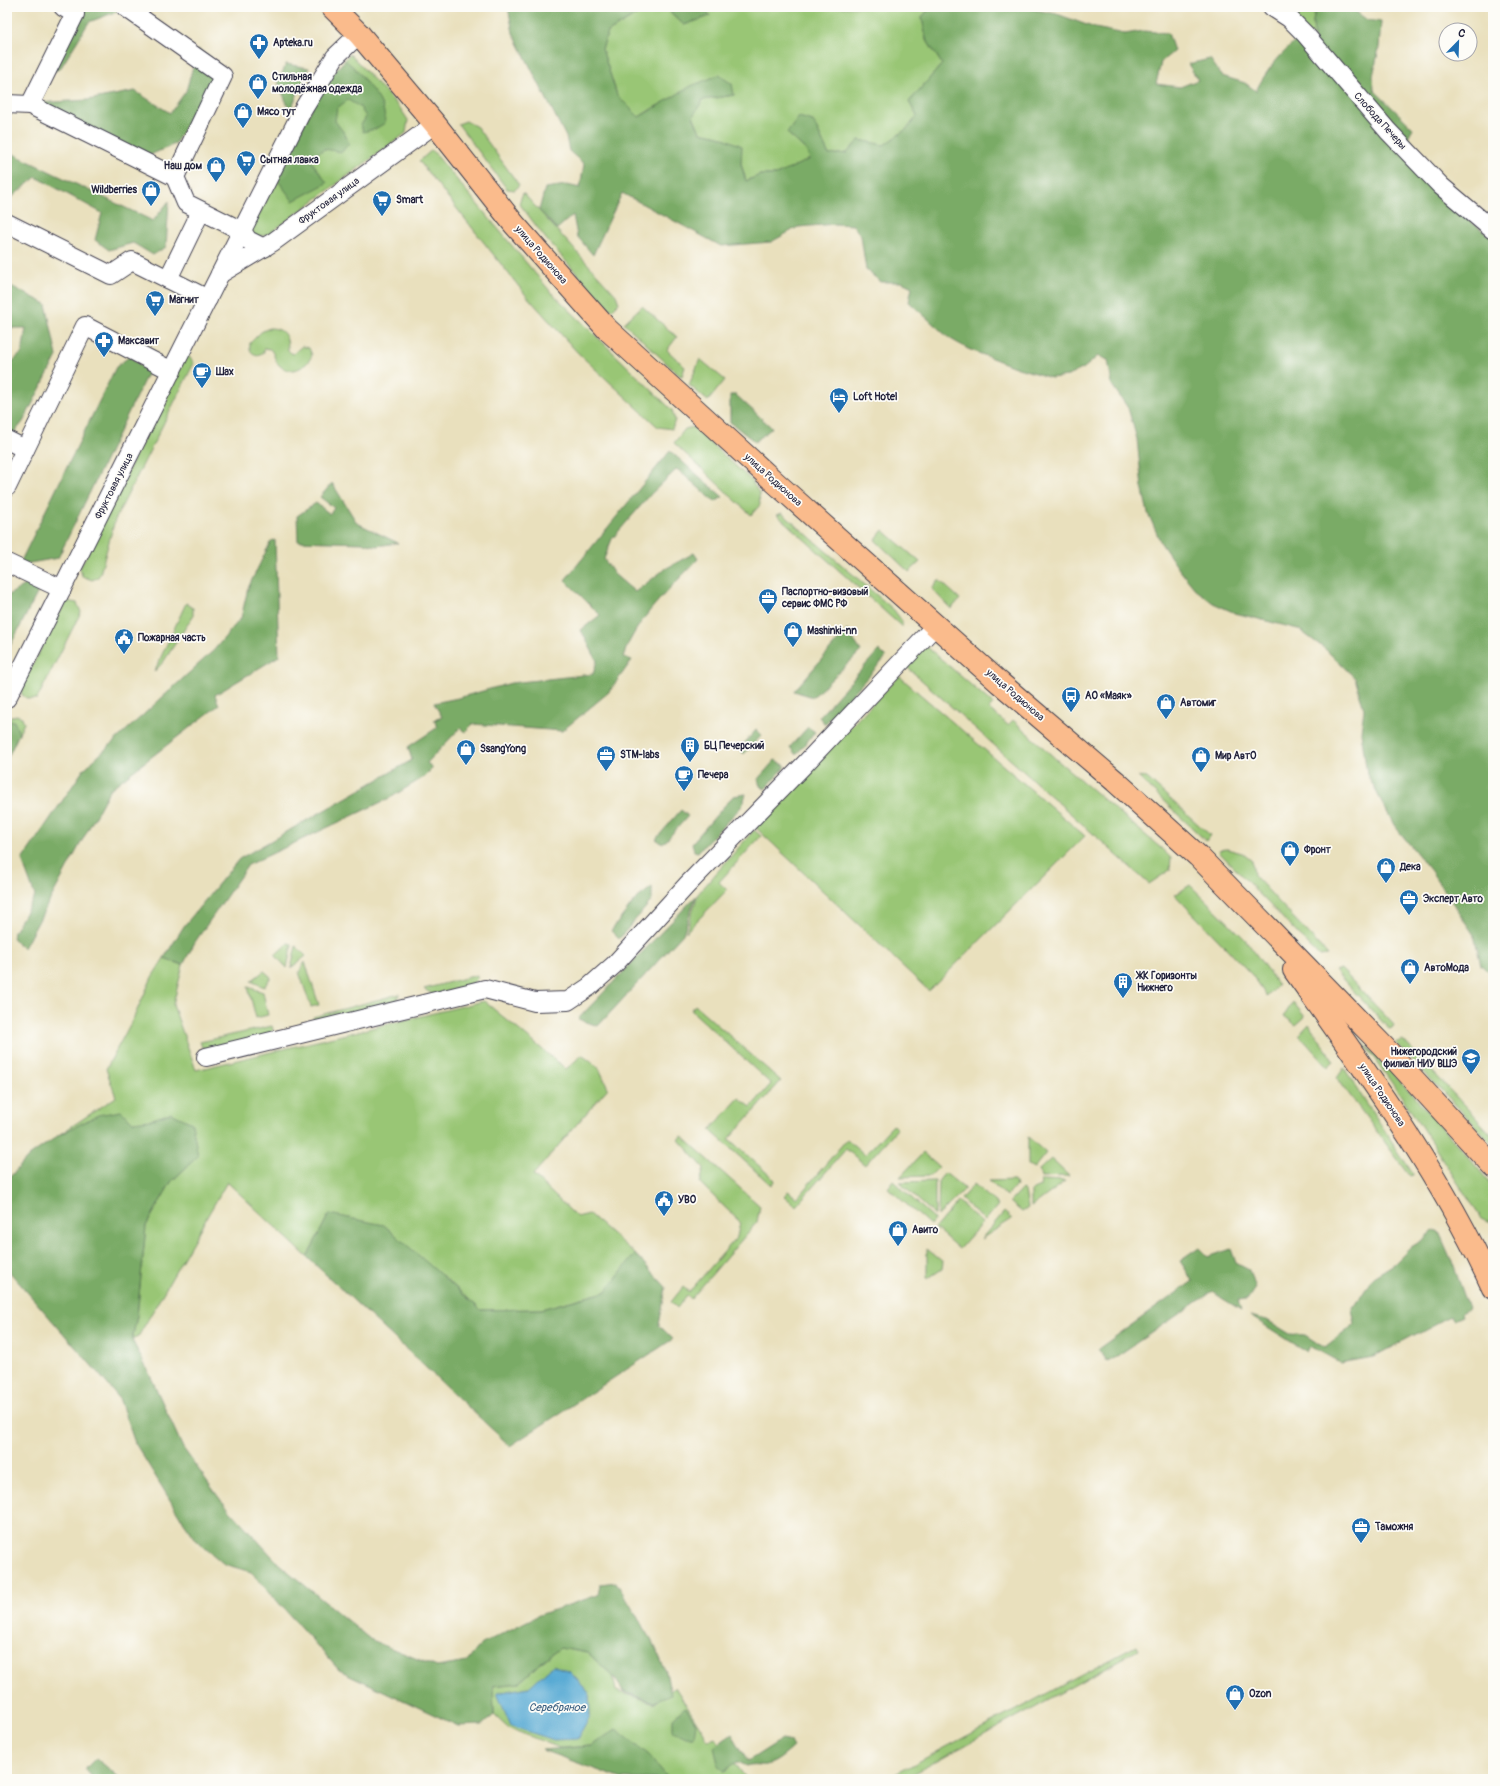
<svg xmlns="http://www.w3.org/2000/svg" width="1500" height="1786" font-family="Pangolin,sans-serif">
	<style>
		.green { fill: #99c674; stroke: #5e7458; fill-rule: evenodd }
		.forest { fill: #7aab66; stroke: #4e6650 }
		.water { fill: #59aad4; stroke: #3e6688 }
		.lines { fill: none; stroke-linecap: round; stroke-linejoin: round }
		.minor-casing { stroke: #403e4e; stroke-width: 20 }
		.major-casing { stroke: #403e4e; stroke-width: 24 }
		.minor { stroke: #fff; stroke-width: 18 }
		.major { stroke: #fabb8c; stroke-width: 22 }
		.labels { text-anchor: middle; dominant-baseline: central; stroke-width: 3.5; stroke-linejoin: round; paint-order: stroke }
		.poi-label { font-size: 10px; font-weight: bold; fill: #22223b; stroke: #fdfcf7; text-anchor: start }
		.street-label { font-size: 10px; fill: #22223b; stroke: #fdfcf7 }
		.water-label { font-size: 11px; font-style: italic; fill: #3b5f80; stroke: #fdfcf7 }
	</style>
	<rect width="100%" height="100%" fill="#fdfcf7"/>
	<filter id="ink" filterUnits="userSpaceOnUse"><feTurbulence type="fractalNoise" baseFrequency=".025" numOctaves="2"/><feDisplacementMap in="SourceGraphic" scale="8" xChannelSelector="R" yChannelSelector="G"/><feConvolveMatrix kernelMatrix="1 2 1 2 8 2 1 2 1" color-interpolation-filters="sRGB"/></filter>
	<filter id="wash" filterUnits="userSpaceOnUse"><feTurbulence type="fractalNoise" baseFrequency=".012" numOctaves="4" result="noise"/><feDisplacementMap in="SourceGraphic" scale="16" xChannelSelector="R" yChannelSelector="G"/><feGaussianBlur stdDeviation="0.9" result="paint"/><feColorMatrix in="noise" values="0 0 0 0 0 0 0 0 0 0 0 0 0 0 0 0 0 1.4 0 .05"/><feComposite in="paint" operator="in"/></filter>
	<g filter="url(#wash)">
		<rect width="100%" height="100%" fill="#e9e0bd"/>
		<g class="green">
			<polygon points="656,7 665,7 684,25 710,16 704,7 931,7 922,17 926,39 942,64 909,102 917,116 908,128 884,145 859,140 847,153 829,155 813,121 787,133 806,150 810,159 776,175 760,175 746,181 741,163 741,146 719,136 700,132 693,115 703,100 734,95 719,75 653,108 639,117 617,95 602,49 608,32 638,14"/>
			<polygon points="1277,7 1316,7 1313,21 1314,38"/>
			<polygon points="350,54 400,108 408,120 406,133 270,233 259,237 252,235 251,230 325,83"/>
			<polygon points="466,121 477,127 519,185 515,190 507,189 458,124"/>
			<polygon points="432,150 550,291 672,410 675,420 672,429 658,427 577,352 524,293 419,161"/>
			<polygon points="523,193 616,295 619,303 612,310 607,307 546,239 519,203"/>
			<polygon points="642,306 677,337 667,350 685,367 682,376 679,375 624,323"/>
			<path d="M269 328C284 328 288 336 288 350L291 353 293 354 302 346 309 348 312 355C307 368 291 375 280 366 274 361 275 354 270 349L264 348V352L258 355C251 354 249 350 250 343L261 332Z"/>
			<polygon points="186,353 194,363 115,520 100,574 97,578 92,580 82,576 80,568"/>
			<polygon points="700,359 725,380 708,401 689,385"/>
			<polygon points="693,427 751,480 759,493 760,505 751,515 674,443 685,429"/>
			<polygon points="782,513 894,610 902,621 902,627 777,515"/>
			<polygon points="883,530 920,562 909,572 875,540"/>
			<polygon points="939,580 960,599 951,609 932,589"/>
			<polygon points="66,601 77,603 81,612 37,699 28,699 22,695 21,687"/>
			<polygon points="186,603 193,608 193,616 164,661 154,672"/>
			<polygon points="926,646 993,704 989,709 1008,725 1013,720 1057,760 1162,849 1171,858 1170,870 1149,884 907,667"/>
			<polygon points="899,676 1085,836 929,991 755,827"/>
			<polygon points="16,715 22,717 24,723 7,759 7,722 9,718"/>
			<polygon points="1138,777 1147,778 1210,835 1206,841"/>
			<polygon points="754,830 761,836 719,882 727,890 686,932 698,894"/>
			<polygon points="1227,849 1242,853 1252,861 1254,875 1328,955 1319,956 1220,853 1219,850"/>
			<polygon points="1190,885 1245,939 1278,985 1267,997 1252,975 1175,895"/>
			<polygon points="288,943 292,944 287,968 275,955"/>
			<polygon points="296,946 306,956 291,968"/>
			<polygon points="164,958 183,965 173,1005 196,1070 484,1001 566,1069 582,1055 599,1068 608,1088 533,1175 577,1217 589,1214 635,1254 605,1292 541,1309 481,1310 443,1276 329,1214 307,1257 227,1182 138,1337 132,1340 137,1316 146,1226 171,1182 198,1156 171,1113 150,1120 57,1136 116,1097 106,1069 134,1017 152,977"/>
			<polygon points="305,962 319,1005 311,1007 299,972"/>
			<polygon points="1341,969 1394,1025 1392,1028 1389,1029 1335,971"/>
			<polygon points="264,971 271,977 264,987 251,981"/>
			<polygon points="477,975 477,979 471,985 434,995 424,989"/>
			<polygon points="248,987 263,992 268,1015 256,1018"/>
			<polygon points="399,994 397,1000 392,1005 316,1023 313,1017"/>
			<polygon points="1293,1002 1305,1017 1296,1025 1284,1016"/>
			<polygon points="695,1005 781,1081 729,1139 775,1180 771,1185 710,1130 739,1098 751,1107 771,1084 691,1010"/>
			<polygon points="1309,1024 1334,1061 1328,1067 1299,1035"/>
			<polygon points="272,1026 273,1029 271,1035 211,1050 202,1047 200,1042"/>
			<polygon points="1403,1040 1493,1136 1493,1144 1396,1043"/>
			<polygon points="1362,1041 1414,1096 1470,1159 1489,1182 1493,1189 1493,1223 1482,1218 1467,1197 1404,1100"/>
			<polygon points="1344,1068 1413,1174 1413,1175 1410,1176 1337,1078"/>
			<polygon points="893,1125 897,1129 865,1165 846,1149 796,1206 784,1196 788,1191 797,1198 847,1139 865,1155"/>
			<polygon points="682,1136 760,1206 757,1222 691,1299 687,1295 677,1308 671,1302 683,1287 689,1292 737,1237 740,1222 700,1183 704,1168 679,1140"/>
			<polygon points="1028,1137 1046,1153 1034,1168 1028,1165"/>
			<polygon points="923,1153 939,1167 930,1176 900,1177"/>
			<polygon points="1051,1159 1069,1176 1041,1177 1039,1170"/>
			<polygon points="945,1173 965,1189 938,1216 939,1180"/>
			<polygon points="1014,1180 1016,1186 1006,1196 989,1181"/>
			<polygon points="1041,1180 1066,1181 1031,1207 1031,1191 1040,1187"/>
			<polygon points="893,1181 935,1219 930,1225 888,1188"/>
			<polygon points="935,1181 935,1215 899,1182"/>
			<polygon points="974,1184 998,1205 985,1221 961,1199"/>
			<polygon points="1022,1189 1025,1191 1028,1208 1022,1212 1010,1202"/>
			<polygon points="958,1201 982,1223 959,1249 935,1228"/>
			<polygon points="1004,1212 1012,1219 981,1239"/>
			<polygon points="927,1249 943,1262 942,1269 927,1279"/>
			<polygon points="1136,1646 1138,1650 904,1779 886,1779"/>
			<path d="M560 1648 588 1653 613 1676 616 1691 655 1703 675 1687 708 1740 715 1737 746 1778 749 1779H648L615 1730 591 1746 560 1748 508 1728 494 1715 493 1686 519 1683 539 1664ZM570 1672 589 1693 590 1716 498 1693 529 1687Z"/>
		</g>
		<g class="forest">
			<polygon points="71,7 116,7 121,10 89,22 60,69 51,72"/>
			<path d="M508 7H656L638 14 608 32 602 49 617 95 639 117 691 86 719 75 732 84 734 95 703 100 693 116 700 132 719 136 742 146 741 164 746 181 760 175H776L810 159 806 150 787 133 799 117 813 121 829 155 847 153 859 140 884 145 908 128 917 116 909 102 942 64 926 39 922 17 931 7H1022L1057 14 1095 28 1125 34 1143 31 1168 33 1174 51 1161 62 1156 84 1180 87 1198 80 1188 64 1210 59 1222 76 1245 83 1256 91C1266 70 1280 55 1297 40L1315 55 1313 21 1316 7H1350L1367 20 1381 22 1379 48 1373 76 1374 90 1413 128 1408 137 1422 152 1436 196 1493 238V976L1481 965 1474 935 1431 871 1394 825 1367 774 1361 732 1364 709 1355 678 1324 648 1298 629 1235 613 1213 603 1195 589 1178 568 1161 543 1148 513 1142 487 1137 439 1128 408 1112 385 1108 360 1098 356 1084 368 1068 376 1051 378 1015 367 968 349 949 338 909 302 912 287 902 282H881L866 270 861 236 853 225 835 224 798 227 771 242 721 246 622 193 593 255 577 236 573 215 557 229 539 210 545 188 567 185 580 188 584 164 569 151 566 137 513 33Z"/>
			<polygon points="665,7 704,7 710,16 684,25"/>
			<polygon points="198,49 221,66 175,144 148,156 37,103 88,100 135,91 170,113 186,91"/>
			<path d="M345 60C354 67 358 71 365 81 376 96 385 102 385 123L375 129 363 132 361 125 366 117 360 107 348 100 337 108 335 121 345 134 349 143 342 152 324 149 310 159 327 183 293 201 276 178 325 83Z"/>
			<polygon points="286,64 309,68 290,111 278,82"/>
			<polygon points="7,151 153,221 169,201 166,247 153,255 133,243 109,250 95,240 102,213 36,177 7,201"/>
			<polygon points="7,284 46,304 57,356 23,422 7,441 7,366 22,353 26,328 7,328"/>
			<polygon points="130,356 148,372 58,558 19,565 116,367"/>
			<polygon points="730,395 736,395 772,428 755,442 730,422"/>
			<path d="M670 451 723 497 715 502 677 469 651 494 612 539 604 559 614 574 635 592 665 569 694 553 698 559C671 588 636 618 623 657L632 660 609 692 562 731 473 724 465 732 460 728 427 763 433 768 424 777 390 798 248 865 195 942 183 965 164 958 184 926 239 859 412 760 408 747 438 727 434 720 442 717 434 703 458 698 511 683 593 674 597 661 581 630 600 615 565 580Z"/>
			<polygon points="332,483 357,523 398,543 376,546 363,543 298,541 297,516 316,503 330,514 334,508 320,497"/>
			<polygon points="275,540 279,656 215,695 219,705 110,789 24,948 13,940 14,932 35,896 22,860 84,769 214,650 241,618 248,588 271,541"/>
			<polygon points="27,584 41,586 7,652 7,596"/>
			<polygon points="847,630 861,651 813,697 794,691"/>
			<polygon points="879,650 886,657 825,724 819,717"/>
			<polygon points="8,721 14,721 19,733 7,759"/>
			<polygon points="808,727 815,732 796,755 790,747"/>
			<polygon points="756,730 762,735 744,754 739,749"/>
			<polygon points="775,760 786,766 765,789 760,786 758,779"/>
			<polygon points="746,794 742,806 698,852 694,851 692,843 733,796"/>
			<polygon points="681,810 688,816 663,844 656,839"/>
			<polygon points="652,887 652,900 619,939 611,931 635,900"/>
			<polygon points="696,896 683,934 598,1026 578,1019"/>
			<polygon points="121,1111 133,1122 150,1120 171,1113 192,1123 198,1156 171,1182 146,1226 137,1316 132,1340 150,1375 183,1448 220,1499 279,1564 371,1640 437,1667 467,1662 480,1645 539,1615 598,1595 600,1584 616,1582 653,1642 666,1672 671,1695 654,1702 624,1692 613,1676 588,1653 560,1648 539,1664 519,1683 493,1686 494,1715 482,1725 458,1726 339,1670 251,1572 224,1564 197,1541 181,1518 135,1443 119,1398 98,1373 7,1269 7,1178 13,1174 29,1156 59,1135 98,1115"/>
			<polygon points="329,1214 384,1225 481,1310 541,1309 605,1292 635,1254 666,1287 659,1325 673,1339 510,1446 307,1257"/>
			<polygon points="1433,1229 1439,1232 1453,1264 1469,1309 1461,1313 1462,1316 1453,1320 1450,1316 1373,1357 1341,1363 1310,1346 1307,1352 1250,1316 1267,1320 1290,1334 1305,1335 1325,1348 1355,1324 1352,1309 1373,1277 1394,1264 1411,1247 1423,1240"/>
			<polygon points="1199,1248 1208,1257 1231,1249 1236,1263 1249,1270 1255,1288 1247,1300 1238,1301 1241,1310 1212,1292 1108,1362 1098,1349 1193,1281 1180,1261"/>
			<polygon points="685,1707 696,1723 694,1737 685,1737 673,1731 673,1718"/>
			<polygon points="616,1729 649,1755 669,1779 622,1779 542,1750 591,1746"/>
			<path d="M732 1734 748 1761 781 1740 791 1742 794 1747C787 1753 777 1763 766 1765 759 1766 755 1763 747 1766L738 1762 731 1765 725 1772 718 1764 714 1747Z"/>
			<polygon points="96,1758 121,1779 94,1779 85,1769"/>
		</g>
		<polygon class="water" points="553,1665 570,1672 589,1693 590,1716 577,1739 554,1740 511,1726 497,1693 529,1687"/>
	</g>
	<g filter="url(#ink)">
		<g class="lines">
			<g class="minor-casing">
				<g id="minor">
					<polyline points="63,7 75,14 30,105 175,177"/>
					<polyline points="125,7 223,76 175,177 186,203 242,231 248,240 264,248"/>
					<polyline points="1272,7 1289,18 1305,34 1388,131 1441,186 1493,230"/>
					<polyline points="7,104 30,105"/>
					<polyline points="7,223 111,275 132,261 208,299"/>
					<polyline points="220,274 273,242 435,124"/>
					<polyline points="168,279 201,211"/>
					<polyline points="7,440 25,449"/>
					<polyline points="7,487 85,326 172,371"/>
					<polyline points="7,563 62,589"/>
					<polyline points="7,698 302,111 335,57 359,34"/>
					<polyline points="206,1057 485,989 535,1002 568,1001 589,987 614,965 687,885 802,767 936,625"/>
				</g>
			</g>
			<g class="major-casing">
				<g id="major">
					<polyline points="332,7 359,34 435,124 514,224 607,329 777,484 1000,683 1115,781 1198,856 1384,1047 1493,1166"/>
					<path d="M1294 970C1367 1073 1440 1172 1493 1288"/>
				</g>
			</g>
			<use href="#minor" class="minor"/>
			<use href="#major" class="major"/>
		</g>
	</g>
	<defs>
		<g id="pharmacy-pin" transform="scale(1)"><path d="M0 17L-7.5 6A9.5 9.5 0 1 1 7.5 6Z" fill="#1f6fb2" stroke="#fdfcf7"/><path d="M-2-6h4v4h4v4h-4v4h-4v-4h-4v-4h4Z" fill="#fff"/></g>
		<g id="shop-pin" transform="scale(1)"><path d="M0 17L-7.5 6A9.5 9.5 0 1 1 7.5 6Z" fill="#1f6fb2" stroke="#fdfcf7"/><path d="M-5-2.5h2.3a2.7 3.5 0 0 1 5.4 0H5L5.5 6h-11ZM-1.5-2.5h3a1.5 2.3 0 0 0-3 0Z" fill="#fff"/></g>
		<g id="supermarket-pin" transform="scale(1)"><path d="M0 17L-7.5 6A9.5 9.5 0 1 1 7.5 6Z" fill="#1f6fb2" stroke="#fdfcf7"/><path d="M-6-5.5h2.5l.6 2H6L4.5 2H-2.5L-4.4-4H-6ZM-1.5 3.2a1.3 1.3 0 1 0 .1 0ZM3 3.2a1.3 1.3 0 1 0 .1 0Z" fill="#fff"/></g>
		<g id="cafe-pin" transform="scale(1)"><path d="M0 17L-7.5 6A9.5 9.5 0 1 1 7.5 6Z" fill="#1f6fb2" stroke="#fdfcf7"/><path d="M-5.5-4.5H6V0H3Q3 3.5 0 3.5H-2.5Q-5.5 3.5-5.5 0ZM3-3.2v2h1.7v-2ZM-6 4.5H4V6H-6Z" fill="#fff"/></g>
		<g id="hotel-pin" transform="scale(1)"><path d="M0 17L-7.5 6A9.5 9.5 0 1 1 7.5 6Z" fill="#1f6fb2" stroke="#fdfcf7"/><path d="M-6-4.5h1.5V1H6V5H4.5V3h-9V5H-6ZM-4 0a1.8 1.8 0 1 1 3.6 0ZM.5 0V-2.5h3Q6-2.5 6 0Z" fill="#fff"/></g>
		<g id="office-pin" transform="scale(1)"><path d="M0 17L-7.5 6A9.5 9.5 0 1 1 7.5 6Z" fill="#1f6fb2" stroke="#fdfcf7"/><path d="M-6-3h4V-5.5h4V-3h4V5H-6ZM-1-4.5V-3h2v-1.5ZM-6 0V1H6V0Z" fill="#fff"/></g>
		<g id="civic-pin" transform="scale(1)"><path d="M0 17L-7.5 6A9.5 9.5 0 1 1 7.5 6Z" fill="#1f6fb2" stroke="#fdfcf7"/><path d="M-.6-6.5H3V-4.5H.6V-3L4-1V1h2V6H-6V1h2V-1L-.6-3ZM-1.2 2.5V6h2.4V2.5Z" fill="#fff"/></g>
		<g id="bus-pin" transform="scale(1)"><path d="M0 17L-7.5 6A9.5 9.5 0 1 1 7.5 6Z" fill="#1f6fb2" stroke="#fdfcf7"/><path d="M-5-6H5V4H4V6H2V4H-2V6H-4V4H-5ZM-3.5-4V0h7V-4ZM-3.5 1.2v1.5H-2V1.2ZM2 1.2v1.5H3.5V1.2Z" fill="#fff"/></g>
		<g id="building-pin" transform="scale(1)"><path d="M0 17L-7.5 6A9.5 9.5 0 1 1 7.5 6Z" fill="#1f6fb2" stroke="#fdfcf7"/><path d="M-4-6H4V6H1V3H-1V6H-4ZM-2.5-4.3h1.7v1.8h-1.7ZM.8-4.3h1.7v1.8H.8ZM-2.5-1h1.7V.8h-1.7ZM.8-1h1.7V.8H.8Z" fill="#fff"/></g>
		<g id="university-pin" transform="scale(1)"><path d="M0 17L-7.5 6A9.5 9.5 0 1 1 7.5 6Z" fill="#1f6fb2" stroke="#fdfcf7"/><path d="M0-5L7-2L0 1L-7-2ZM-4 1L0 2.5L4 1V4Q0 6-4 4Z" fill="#fff"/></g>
	</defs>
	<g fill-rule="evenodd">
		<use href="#pharmacy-pin" x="259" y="43"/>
		<use href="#shop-pin" x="258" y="83"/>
		<use href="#shop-pin" x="243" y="112"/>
		<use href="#supermarket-pin" x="246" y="160"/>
		<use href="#shop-pin" x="216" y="166"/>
		<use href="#shop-pin" x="151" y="190"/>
		<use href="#supermarket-pin" x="382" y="200"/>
		<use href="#supermarket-pin" x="155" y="300"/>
		<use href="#pharmacy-pin" x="104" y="341"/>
		<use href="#cafe-pin" x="202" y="372"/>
		<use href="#hotel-pin" x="839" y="397"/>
		<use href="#office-pin" x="768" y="598"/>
		<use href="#shop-pin" x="793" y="631"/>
		<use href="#civic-pin" x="124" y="638"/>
		<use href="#bus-pin" x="1071" y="696"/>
		<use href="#shop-pin" x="1166" y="703"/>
		<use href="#building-pin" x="690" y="746"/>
		<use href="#shop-pin" x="466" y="749"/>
		<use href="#office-pin" x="606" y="755"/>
		<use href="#shop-pin" x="1201" y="756"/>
		<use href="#cafe-pin" x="684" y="775"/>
		<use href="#shop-pin" x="1290" y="850"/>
		<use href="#shop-pin" x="1386" y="867"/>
		<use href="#office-pin" x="1409" y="899"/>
		<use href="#shop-pin" x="1410" y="968"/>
		<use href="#building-pin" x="1123" y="982"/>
		<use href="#university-pin" x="1471" y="1058"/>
		<use href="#civic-pin" x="664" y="1200"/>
		<use href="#shop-pin" x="898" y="1230"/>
		<use href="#office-pin" x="1361" y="1527"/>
		<use href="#shop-pin" x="1235" y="1694"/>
	</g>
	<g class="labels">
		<g class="poi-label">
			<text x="273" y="43">Apteka.ru</text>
			<text x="272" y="77">Стильная<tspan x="272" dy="12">молодёжная одежда</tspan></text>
			<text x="257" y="112">Мясо тут</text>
			<text x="260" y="160">Сытная лавка</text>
			<text x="202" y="166" text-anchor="end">Наш дом</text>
			<text x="137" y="190" text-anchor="end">Wildberries</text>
			<text x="396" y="200">Smart</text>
			<text x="169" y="300">Магнит</text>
			<text x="118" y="341">Максавит</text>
			<text x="216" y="372">Шах</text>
			<text x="853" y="397">Loft Hotel</text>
			<text x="782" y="592">Паспортно-визовый<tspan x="782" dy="12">сервис ФМС РФ</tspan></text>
			<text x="807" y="631">Mashinki-nn</text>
			<text x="138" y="638">Пожарная часть</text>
			<text x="1085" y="696">АО «Маяк»</text>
			<text x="1180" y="703">Автомиг</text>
			<text x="704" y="746">БЦ Печерский</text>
			<text x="480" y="749">SsangYong</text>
			<text x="620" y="755">STM-labs</text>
			<text x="1215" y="756">Мир АвтО</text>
			<text x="698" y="775">Печера</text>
			<text x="1304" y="850">Фронт</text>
			<text x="1400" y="867">Дека</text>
			<text x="1423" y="899">Эксперт Авто</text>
			<text x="1424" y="968">АвтоМода</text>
			<text x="1137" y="976">ЖК Горизонты<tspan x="1137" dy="12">Нижнего</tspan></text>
			<text x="1457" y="1052" text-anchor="end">Нижегородский<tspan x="1457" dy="12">филиал НИУ ВШЭ</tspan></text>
			<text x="678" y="1200">УВО</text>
			<text x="912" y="1230">Авито</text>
			<text x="1375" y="1527">Таможня</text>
			<text x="1249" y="1694">Ozon</text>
		</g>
		<g class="street-label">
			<text transform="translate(1380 121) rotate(48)">Слобода Печеры</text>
			<text transform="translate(329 201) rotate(-36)">Фруктовая улица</text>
			<text transform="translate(541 255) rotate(49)">улица Родионова</text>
			<text transform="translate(773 480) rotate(42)">улица Родионова</text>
			<text transform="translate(114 486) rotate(-63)">Фруктовая улица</text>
			<text transform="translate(1015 695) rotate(41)">улица Родионова</text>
			<text transform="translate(1382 1095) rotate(56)">улица Родионова</text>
		</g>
		<g class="water-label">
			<text x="557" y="1707">Серебряное</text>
		</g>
	</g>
	<rect width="1500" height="1786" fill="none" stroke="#fdfcf7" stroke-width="24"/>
	<g transform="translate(1458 42) rotate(23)"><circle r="19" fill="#fdfcf7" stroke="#a5a5ac"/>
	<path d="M0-3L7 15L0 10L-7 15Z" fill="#1f6fb2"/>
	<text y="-6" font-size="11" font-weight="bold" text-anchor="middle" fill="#22223b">С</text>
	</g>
</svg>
